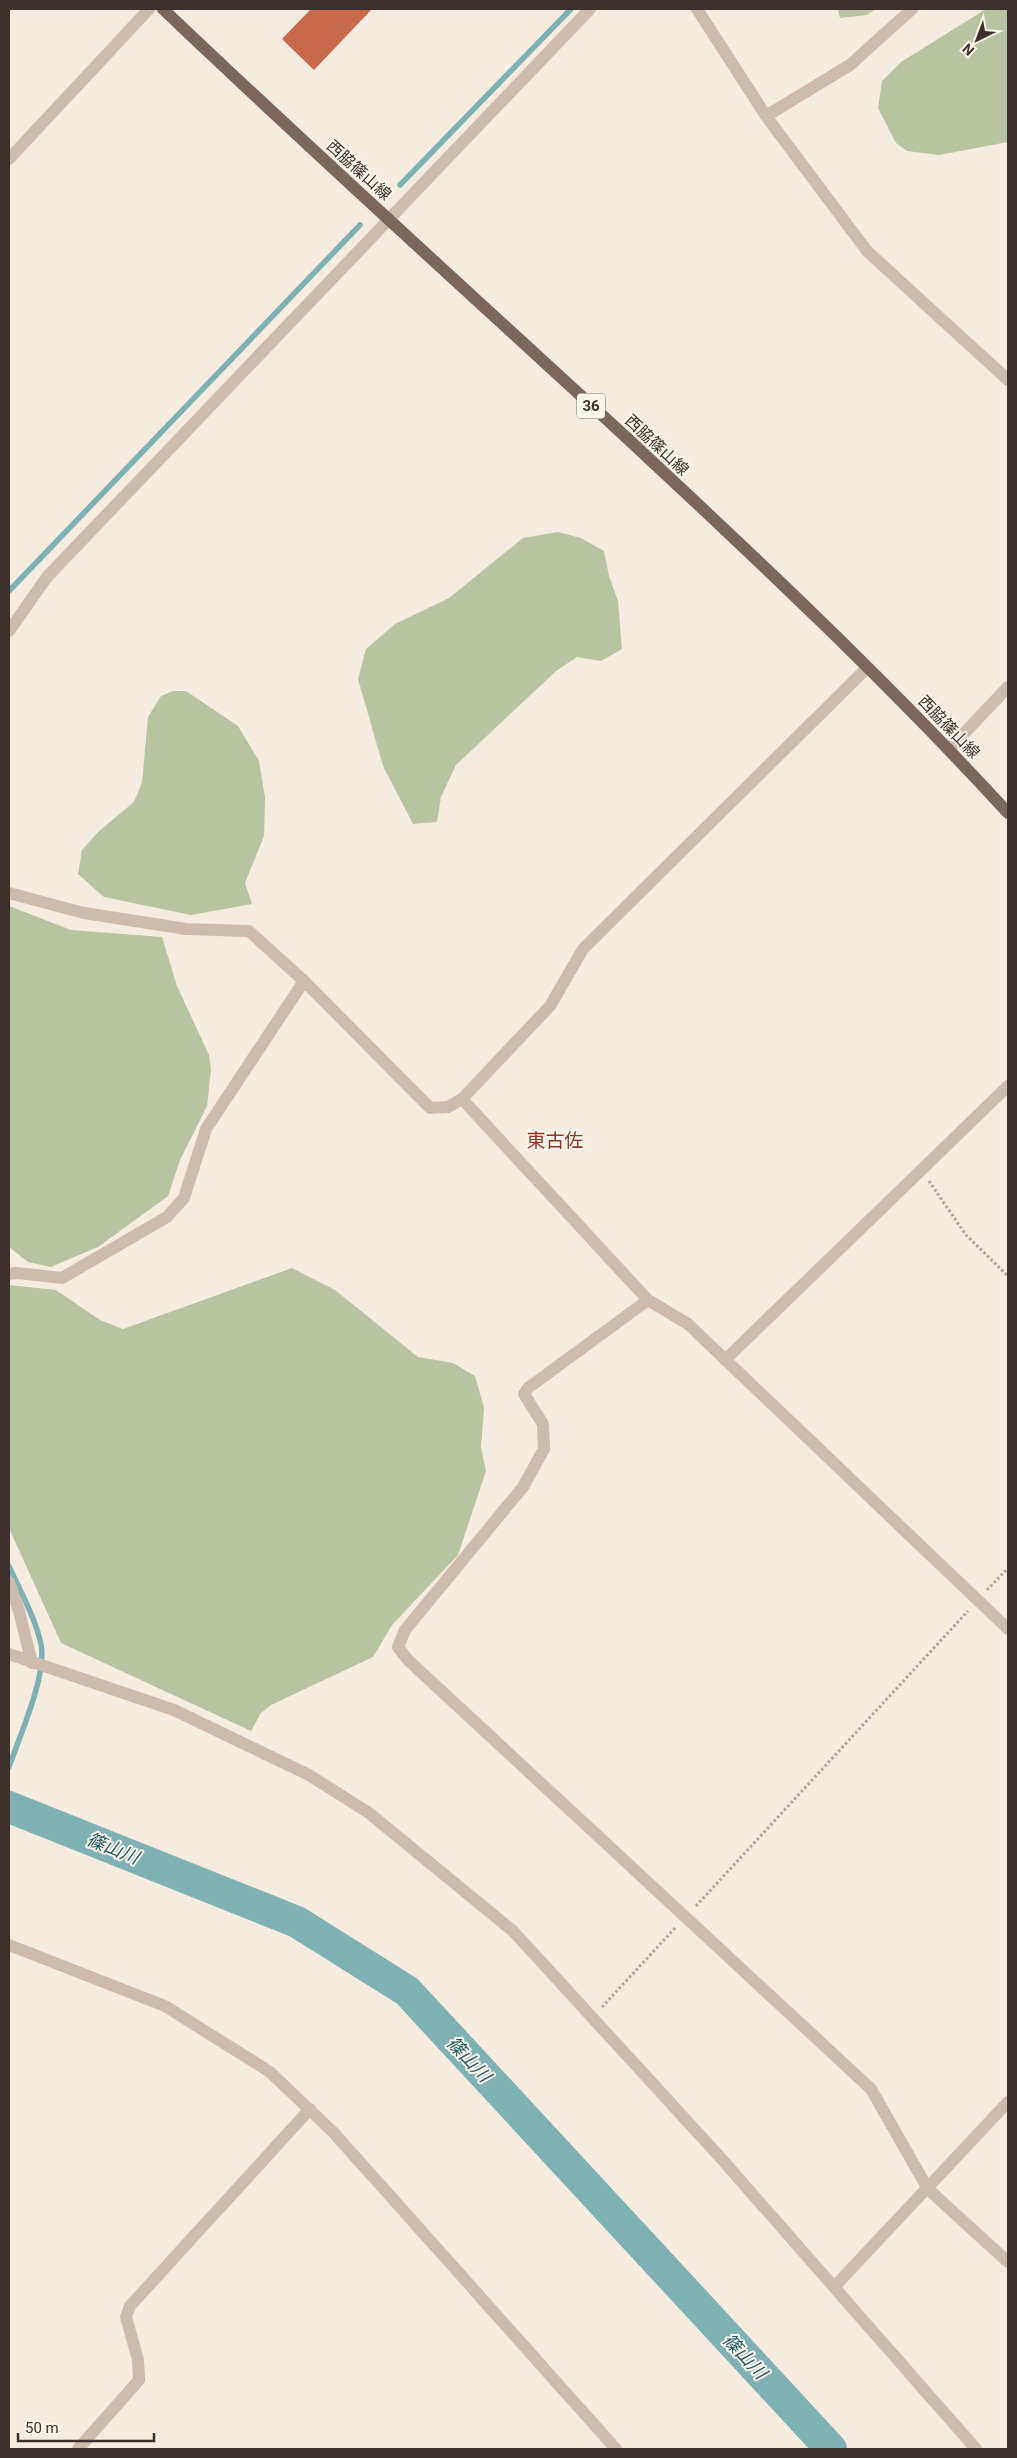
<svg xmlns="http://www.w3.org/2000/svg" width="1017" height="2458" font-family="Roboto,'Noto Sans JP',sans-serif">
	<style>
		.green { fill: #b8c4a0 }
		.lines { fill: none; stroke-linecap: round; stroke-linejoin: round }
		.stream { stroke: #7fb0b2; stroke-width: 5.5 }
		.river { stroke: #7fb0b2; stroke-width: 32 }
		.building { fill: #c8694b }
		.path { stroke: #b9a596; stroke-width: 3; stroke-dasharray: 2.5 2.5; stroke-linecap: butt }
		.minor { stroke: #cdbbac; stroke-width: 12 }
		.major { stroke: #7d675c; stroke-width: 12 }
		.labels { text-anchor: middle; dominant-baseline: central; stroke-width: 4; stroke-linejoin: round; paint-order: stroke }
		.shield { fill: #fbf5ee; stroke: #756b66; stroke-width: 1 }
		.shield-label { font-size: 15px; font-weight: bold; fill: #3b302b }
		.street-label { font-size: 16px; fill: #3b302b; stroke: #fbf5ee }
		.water-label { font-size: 18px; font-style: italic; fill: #1f5a5e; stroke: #fbf5ee }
		.quarter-label { font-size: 19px; fill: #8c3b22; stroke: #fbf5ee }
	</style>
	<rect width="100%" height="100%" fill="#f4ebe1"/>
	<g class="green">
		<polygon points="838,9 876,9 867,15 840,18"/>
		<polygon points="986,9 1008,9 1008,142 939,155 907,151 896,143 878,108 882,81 901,62"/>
		<polygon points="558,532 581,538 604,551 609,576 618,601 622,649 601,661 577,657 556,671 456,765 441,797 437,822 413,824 383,766 358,679 366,649 395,624 449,598 523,538"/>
		<polygon points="173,691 186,691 238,726 259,761 265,797 264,836 245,883 252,904 191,915 104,897 78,874 82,850 98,832 134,802 142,782 148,717 161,696"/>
		<polygon points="9,906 71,930 162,937 177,986 209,1055 211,1069 207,1106 180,1160 168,1196 98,1247 51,1267 28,1262 9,1247"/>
		<polygon points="292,1268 335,1290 418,1357 453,1363 475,1376 484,1408 481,1447 486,1471 458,1555 392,1625 373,1657 271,1705 261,1713 251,1731 61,1643 9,1528 9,1285 56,1290 100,1320 123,1329"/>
	</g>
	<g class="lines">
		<g class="stream">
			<polyline points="400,185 571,9"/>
			<polyline points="9,591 360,225"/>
			<path d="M9 1566C20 1591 35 1617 41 1644 47 1676 20 1735 9 1767"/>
		</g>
		<polyline class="river" points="9,1807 297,1922 407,1991 831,2449"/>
	</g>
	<polygon class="building" points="311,9 372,9 314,70 282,39"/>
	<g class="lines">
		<g class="path">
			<polyline points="929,1181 966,1235 1008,1276"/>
			<polyline points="987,1590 1008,1568"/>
			<polyline points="696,1906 968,1611"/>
			<polyline points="602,2007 676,1927"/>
		</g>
		<g class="minor">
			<polyline points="697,9 766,116 867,251 1008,380"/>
			<polyline points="766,116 850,65 912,9"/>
			<polyline points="9,159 149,9"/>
			<polyline points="9,631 47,577 590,9"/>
			<polyline points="949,749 1008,687"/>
			<polyline points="9,893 84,913 186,929 249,931 304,981 430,1108 448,1107 462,1099 550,1006 583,949 867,668"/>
			<polyline points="462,1099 648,1300 688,1324 1008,1629"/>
			<polyline points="9,1274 17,1273 62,1278 167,1217 184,1198 206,1129 304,981"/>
			<polyline points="648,1300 528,1388 524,1394 543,1424 544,1449 523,1487 405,1630 398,1647 408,1660 871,2089 928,2189 1008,2262"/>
			<polyline points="725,1360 1008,1086"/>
			<polyline points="9,1582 19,1611 32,1663"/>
			<polyline points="9,1654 174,1710 309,1775 369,1813 513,1931 719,2156 976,2449"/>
			<polyline points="9,1945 165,2006 270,2072 334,2133 616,2449"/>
			<polyline points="835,2286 1008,2102"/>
			<polyline points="78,2449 139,2380 138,2360 126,2317 130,2306 310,2109"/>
		</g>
		<path class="major" d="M163 9C316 155 473 296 628 439 758 560 888 682 1008 813"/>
	</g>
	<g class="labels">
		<rect class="shield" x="577" y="393.5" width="28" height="25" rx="4"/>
		<g class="shield-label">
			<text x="591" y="406">36</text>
		</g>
		<g class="street-label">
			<text transform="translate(359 170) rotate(42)">西脇篠山線</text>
			<text transform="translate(657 445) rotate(43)">西脇篠山線</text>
			<text transform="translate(949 727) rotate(46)">西脇篠山線</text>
		</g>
		<g class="water-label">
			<text transform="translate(113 1848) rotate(22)">篠山川</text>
			<text transform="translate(469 2059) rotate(47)">篠山川</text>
			<text transform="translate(745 2356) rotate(47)">篠山川</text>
		</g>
		<g class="quarter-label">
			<text x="555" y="1140">東古佐</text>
		</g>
	</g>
	<rect width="1017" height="2458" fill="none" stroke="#3b302b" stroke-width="20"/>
	<g transform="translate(977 40) rotate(222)" stroke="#fbf5ee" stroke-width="4" paint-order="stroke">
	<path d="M0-4L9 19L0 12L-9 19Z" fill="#3b302b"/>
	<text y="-8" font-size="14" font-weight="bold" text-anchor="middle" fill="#3b302b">N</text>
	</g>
	<path d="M18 2433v8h136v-8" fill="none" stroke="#3b302b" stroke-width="2.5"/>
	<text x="25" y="2433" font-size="15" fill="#3b302b" stroke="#fbf5ee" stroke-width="4" paint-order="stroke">50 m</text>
</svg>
